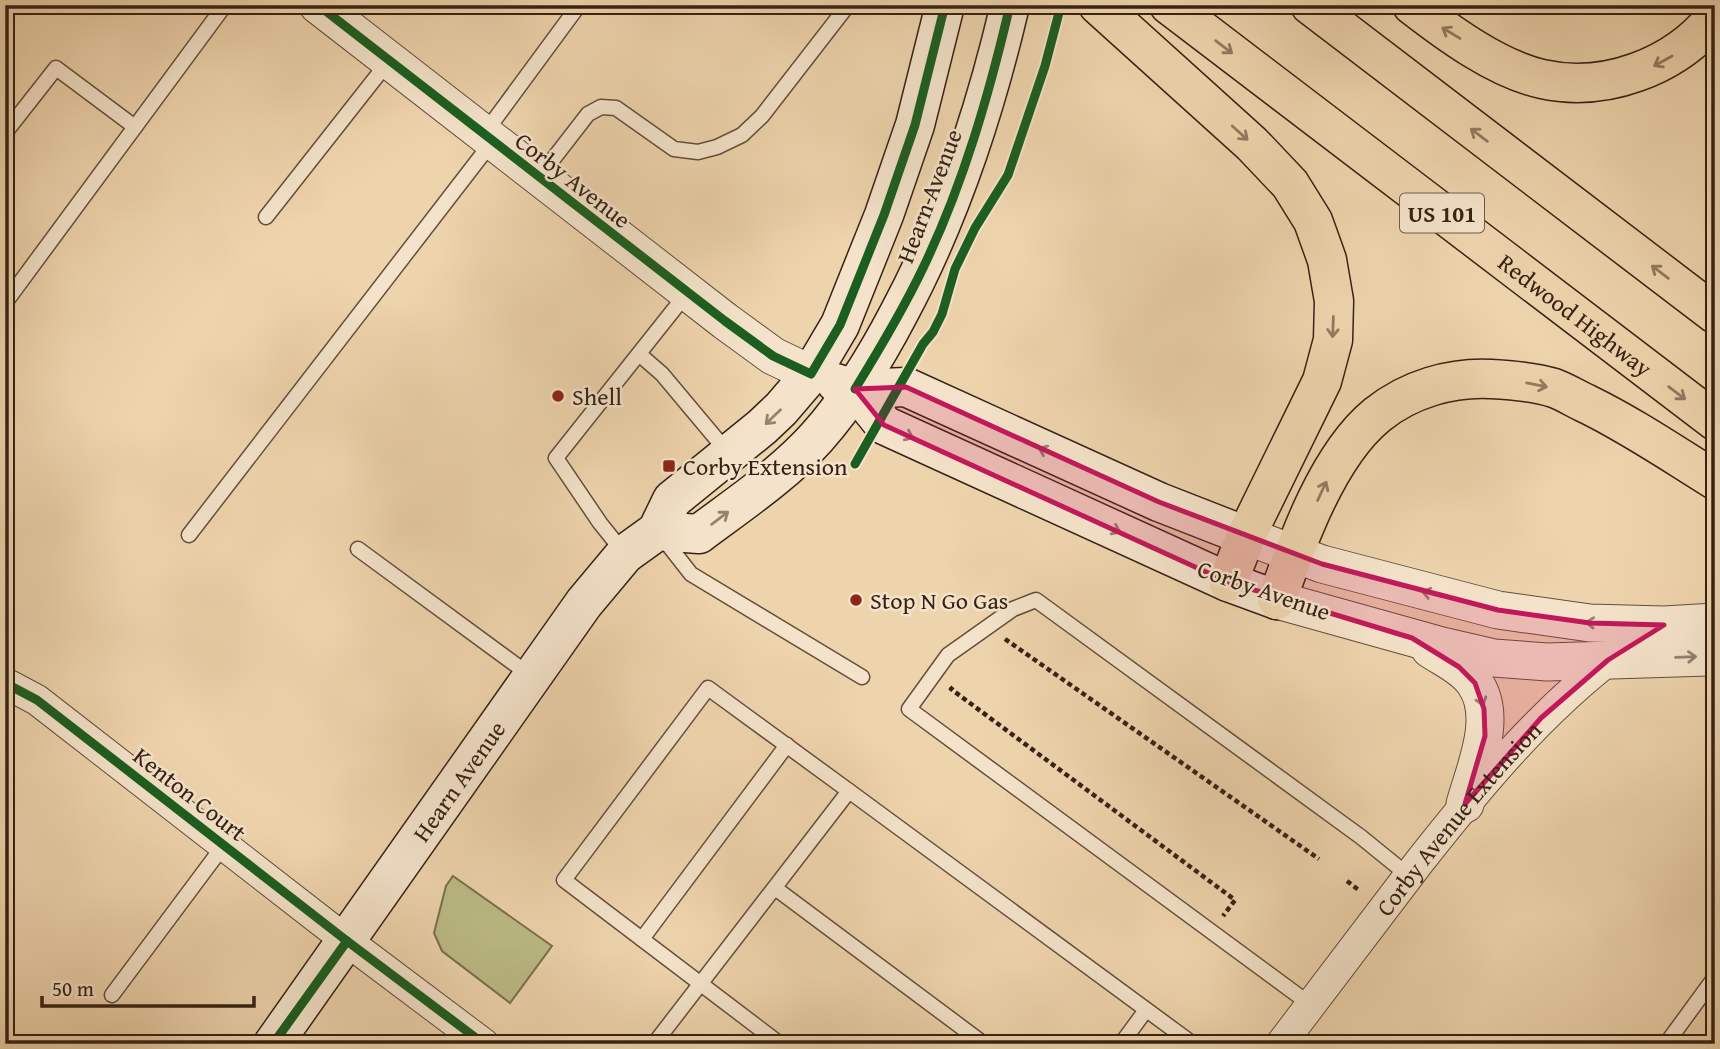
<svg xmlns="http://www.w3.org/2000/svg" width="1720" height="1049" font-family="'Gentium Book Plus',serif">
	<style>
		.green { fill: #bcbc87; stroke: #796f4e; stroke-width: 2 }
		.lines { fill: none; stroke-linecap: round; stroke-linejoin: round }
		.service-casing { stroke: #644e3b; stroke-width: 17 }
		.minor-casing { stroke: #644e3b; stroke-width: 32 }
		.tertiary-casing { stroke: #644e3b; stroke-width: 39 }
		.secondary-casing { stroke: #362215; stroke-width: 41 }
		.motorway-casing { stroke: #362215; stroke-width: 41 }
		.path { stroke: #362215; stroke-width: 4.5; stroke-dasharray: 5 3.5; stroke-linecap: butt }
		.service { stroke: #f4e3ca; stroke-width: 14 }
		.minor { stroke: #f4e3ca; stroke-width: 30 }
		.tertiary { stroke: #f4e3ca; stroke-width: 37 }
		.secondary { stroke: #f4e3ca; stroke-width: 38 }
		.motorway { stroke: #eed4ad; stroke-width: 38 }
		.cycleway-casing { stroke: #f4e3ca; stroke-width: 13 }
		.cycleway { stroke: #1b5e20; stroke-width: 9 }
		.oneway { stroke: #927b61 }
		.oneway2 { stroke: #958270 }
		.marked { fill: #c2185b; fill-opacity: 0.2; stroke: #c2185b; stroke-width: 5; stroke-linejoin: round }
		.poi-dot { fill: #8f2418; stroke: #f4e3ca; stroke-width: 2.5 }
		.labels { text-anchor: middle; dominant-baseline: central; stroke-width: 5; stroke-linejoin: round; paint-order: stroke }
		.shield { fill: #f4e3ca; stroke: #6f5c4b; stroke-width: 2 }
		.shield-label { font-size: 23px; font-weight: bold; fill: #362215 }
		.street-label { font-size: 24px; fill: #362215; stroke: #f4e3ca }
		.poi-label { font-size: 24px; fill: #362215; stroke: #f4e3ca; text-anchor: start }
	</style>
	<rect width="100%" height="100%" fill="#eed4ad"/>
	<filter id="stains"><feTurbulence type="fractalNoise" baseFrequency=".00286" numOctaves="4"/><feColorMatrix values="0 0 0 0 .2 0 0 0 0 .09 0 0 0 0 .02 0 0 0 .5 -.17"/></filter>
	<radialGradient id="worn" r=".72"><stop offset=".6" stop-color="#630" stop-opacity="0"/><stop offset="1" stop-color="#630" stop-opacity=".3"/></radialGradient>
	<polygon class="green" points="453,876 552,946 510,1003 442,951 434,933 446,886"/>
	<g class="lines">
		<g class="service-casing">
			<g id="service">
				<polyline points="5,133 56,68 135,127"/>
				<polyline points="484,134 579,5"/>
				<polyline points="540,176 588,114 601,107 616,108 674,149 698,152 717,147 742,135 762,116 848,5"/>
				<polyline points="266,217 388,62"/>
				<polyline points="5,303 225,5"/>
				<polyline points="639,354 662,374 729,454"/>
				<polyline points="189,535 492,142"/>
				<polyline points="662,537 691,574 862,677"/>
				<polyline points="358,549 531,676"/>
				<polyline points="624,553 600,523 556,458 687,293"/>
				<polyline points="775,888 984,1044"/>
				<polyline points="642,939 787,745"/>
				<polyline points="112,995 224,845"/>
				<polyline points="1311,1005 909,709 948,655 1013,609 1036,600 1361,837 1409,876"/>
				<polyline points="654,1044 849,791 1193,1044"/>
				<polyline points="780,1044 564,880 708,688 849,791"/>
				<polyline points="1121,1044 1146,1010"/>
				<polyline points="1666,1044 1715,977"/>
			</g>
		</g>
		<g class="minor-casing">
			<g id="minor">
				<polyline points="5,683 37,700 347,941 484,1044"/>
				<path id="s1" d="M1281 1044C1328 983 1374 922 1420 861 1480 785 1541 711 1618 653"/>
			</g>
		</g>
		<g class="tertiary-casing">
			<g id="tertiary">
				<polyline points="318,5 725,321 773,356 811,374"/>
				<polyline points="1246,536 1322,564 1498,610 1590,623 1664,625 1715,622"/>
				<polyline points="1277,600 1442,646 1494,658 1547,662 1709,657 1715,654"/>
				<path d="M1430 649C1445 659 1464 667 1474 682 1499 716 1475 768 1465 804"/>
			</g>
		</g>
		<g class="secondary-casing">
			<g id="secondary">
				<polyline points="836,383 855,389 906,387 1159,502 1246,536"/>
				<polyline points="855,389 884,425 1228,582 1277,600"/>
				<path d="M657 531 699 534C739 504 784 474 817 437 850 400 876 357 899 313 951 216 985 112 1010 5"/>
				<path id="s2" d="M273 1044 584 603 625 554 657 531 672 500 762 427 781 409 811 374 840 325 884 215 915 125 945 5"/>
			</g>
		</g>
		<g class="motorway-casing">
			<g id="motorway">
				<polyline points="1098,5 1252,144 1290,184 1313,221 1327,260 1334,301 1333,340 1322,381 1246,536 1228,582"/>
				<path id="s3" d="M1169 5 1715 421"/>
				<polyline points="1310,5 1715,314"/>
				<path d="M1412 5C1448 33 1497 69 1542 79 1605 93 1675 67 1715 17"/>
				<path d="M1277 600C1297 542 1328 455 1377 415 1409 389 1451 377 1491 379 1511 380 1534 382 1554 388 1565 392 1576 399 1587 404 1632 426 1673 454 1715 480"/>
			</g>
		</g>
		<g class="path">
			<polyline points="1005,639 1319,859"/>
			<polyline points="953,687 951,689 1235,900 1223,916"/>
			<polyline points="1347,881 1360,891"/>
			<polyline points="353,1036 370,1044"/>
		</g>
		<use href="#service" class="service"/>
		<use href="#minor" class="minor"/>
		<use href="#tertiary" class="tertiary"/>
		<use href="#secondary" class="secondary"/>
		<use href="#motorway" class="motorway"/>
		<g class="cycleway-casing">
			<g id="cycleway">
				<polyline points="318,5 725,321 773,356 811,374 840,325 884,215 915,125 945,5"/>
				<path d="M855 389C879 350 903 310 923 268 963 185 989 95 1010 5"/>
				<polyline points="855,464 923,344 933,332 942,314 955,269 975,228 1008,175 1045,66 1061,5"/>
				<polyline points="5,683 37,700 347,941 484,1044"/>
				<polyline points="273,1044 347,941"/>
			</g>
		</g>
		<use href="#cycleway" class="cycleway"/>
	</g>
	<defs><path id="oneway-shaft" d="M-6 0H5M1.5-3L5.5 0L1.5 3" fill="none" stroke-width="1.6" stroke-linecap="round" stroke-linejoin="round" transform="scale(1.75)"/></defs>
	<g class="oneway">
		<use href="#oneway-shaft" transform="translate(1451 33) rotate(-149)"/>
		<use href="#oneway-shaft" transform="translate(1224 47) rotate(37)"/>
		<use href="#oneway-shaft" transform="translate(1663 61) rotate(151)"/>
		<use href="#oneway-shaft" transform="translate(1240 133) rotate(42)"/>
		<use href="#oneway-shaft" transform="translate(1479 135) rotate(-143)"/>
		<use href="#oneway-shaft" transform="translate(1660 272) rotate(-143)"/>
		<use href="#oneway-shaft" transform="translate(1333 327) rotate(92)"/>
		<use href="#oneway-shaft" transform="translate(1537 385) rotate(11)"/>
		<use href="#oneway-shaft" transform="translate(1677 393) rotate(37)"/>
		<use href="#oneway-shaft" transform="translate(1322 491) rotate(-65)"/>
	</g>
	<g class="oneway2">
		<use href="#oneway-shaft" transform="translate(773 417) rotate(136)"/>
		<use href="#oneway-shaft" transform="translate(904 434) rotate(24)"/>
		<use href="#oneway-shaft" transform="translate(1048 452) rotate(-156)"/>
		<use href="#oneway-shaft" transform="translate(720 518) rotate(-37)"/>
		<use href="#oneway-shaft" transform="translate(1111 528) rotate(25)"/>
		<use href="#oneway-shaft" transform="translate(1432 594) rotate(-166)"/>
		<use href="#oneway-shaft" transform="translate(1596 623) rotate(-177)"/>
		<use href="#oneway-shaft" transform="translate(1686 657) rotate(-2)"/>
		<use href="#oneway-shaft" transform="translate(1480 696) rotate(71)"/>
	</g>
	<path class="marked" d="M906 387 1159 502 1322 564 1498 610 1590 623 1664 625 1608 660 1541 718 1465 804 1485 736 1484 709 1475 683 1459 667 1412 638 1228 582 884 425 855 389Z"/>
	<g class="poi-dot">
		<circle cx="558" cy="396" r="7"/>
		<rect x="662" y="459" width="14" height="14" rx="3.5"/>
		<circle cx="856" cy="600" r="7"/>
	</g>
	<g class="labels">
		<rect class="shield" x="1400" y="193.5" width="84" height="39" rx="5"/>
		<g class="shield-label">
			<text x="1442" y="213">US 101</text>
		</g>
		<g class="street-label">
			<text transform="translate(573 180) rotate(38)">Corby Avenue</text>
			<text transform="translate(929 196) rotate(-69)">Hearn Avenue</text>
			<text stroke="none"><textPath href="#s3" startOffset="511">Redwood Highway</textPath></text>
			<text transform="translate(1264 590) rotate(19)">Corby Avenue</text>
			<text stroke="none"><textPath href="#s2" startOffset="322">Hearn Avenue</textPath></text>
			<text transform="translate(190 794) rotate(38)">Kenton Court</text>
			<text stroke="none"><textPath href="#s1" startOffset="287">Corby Avenue Extension</textPath></text>
		</g>
		<g class="poi-label">
			<text x="572" y="396">Shell</text>
			<text x="683" y="466">Corby Extension</text>
			<text x="870" y="600">Stop N Go Gas</text>
		</g>
	</g>
	<rect width="1720" height="1049" fill="none" stroke="#eed4ad" stroke-width="28"/>
	<rect x="7" y="7" width="1706" height="1035" fill="none" stroke="#362215" stroke-width="3.5"/>
	<rect x="14" y="14" width="1692" height="1021" fill="none" stroke="#362215" stroke-width="2"/>
	<path d="M42 996v10h212v-10" fill="none" stroke="#362215" stroke-width="3.5"/>
	<text x="52" y="996" font-size="21" fill="#362215" stroke="#f4e3ca" stroke-width="5" paint-order="stroke">50 m</text>
	<rect width="100%" height="100%" filter="url(#stains)"/>
	<rect width="100%" height="100%" fill="url(#worn)"/>
</svg>
